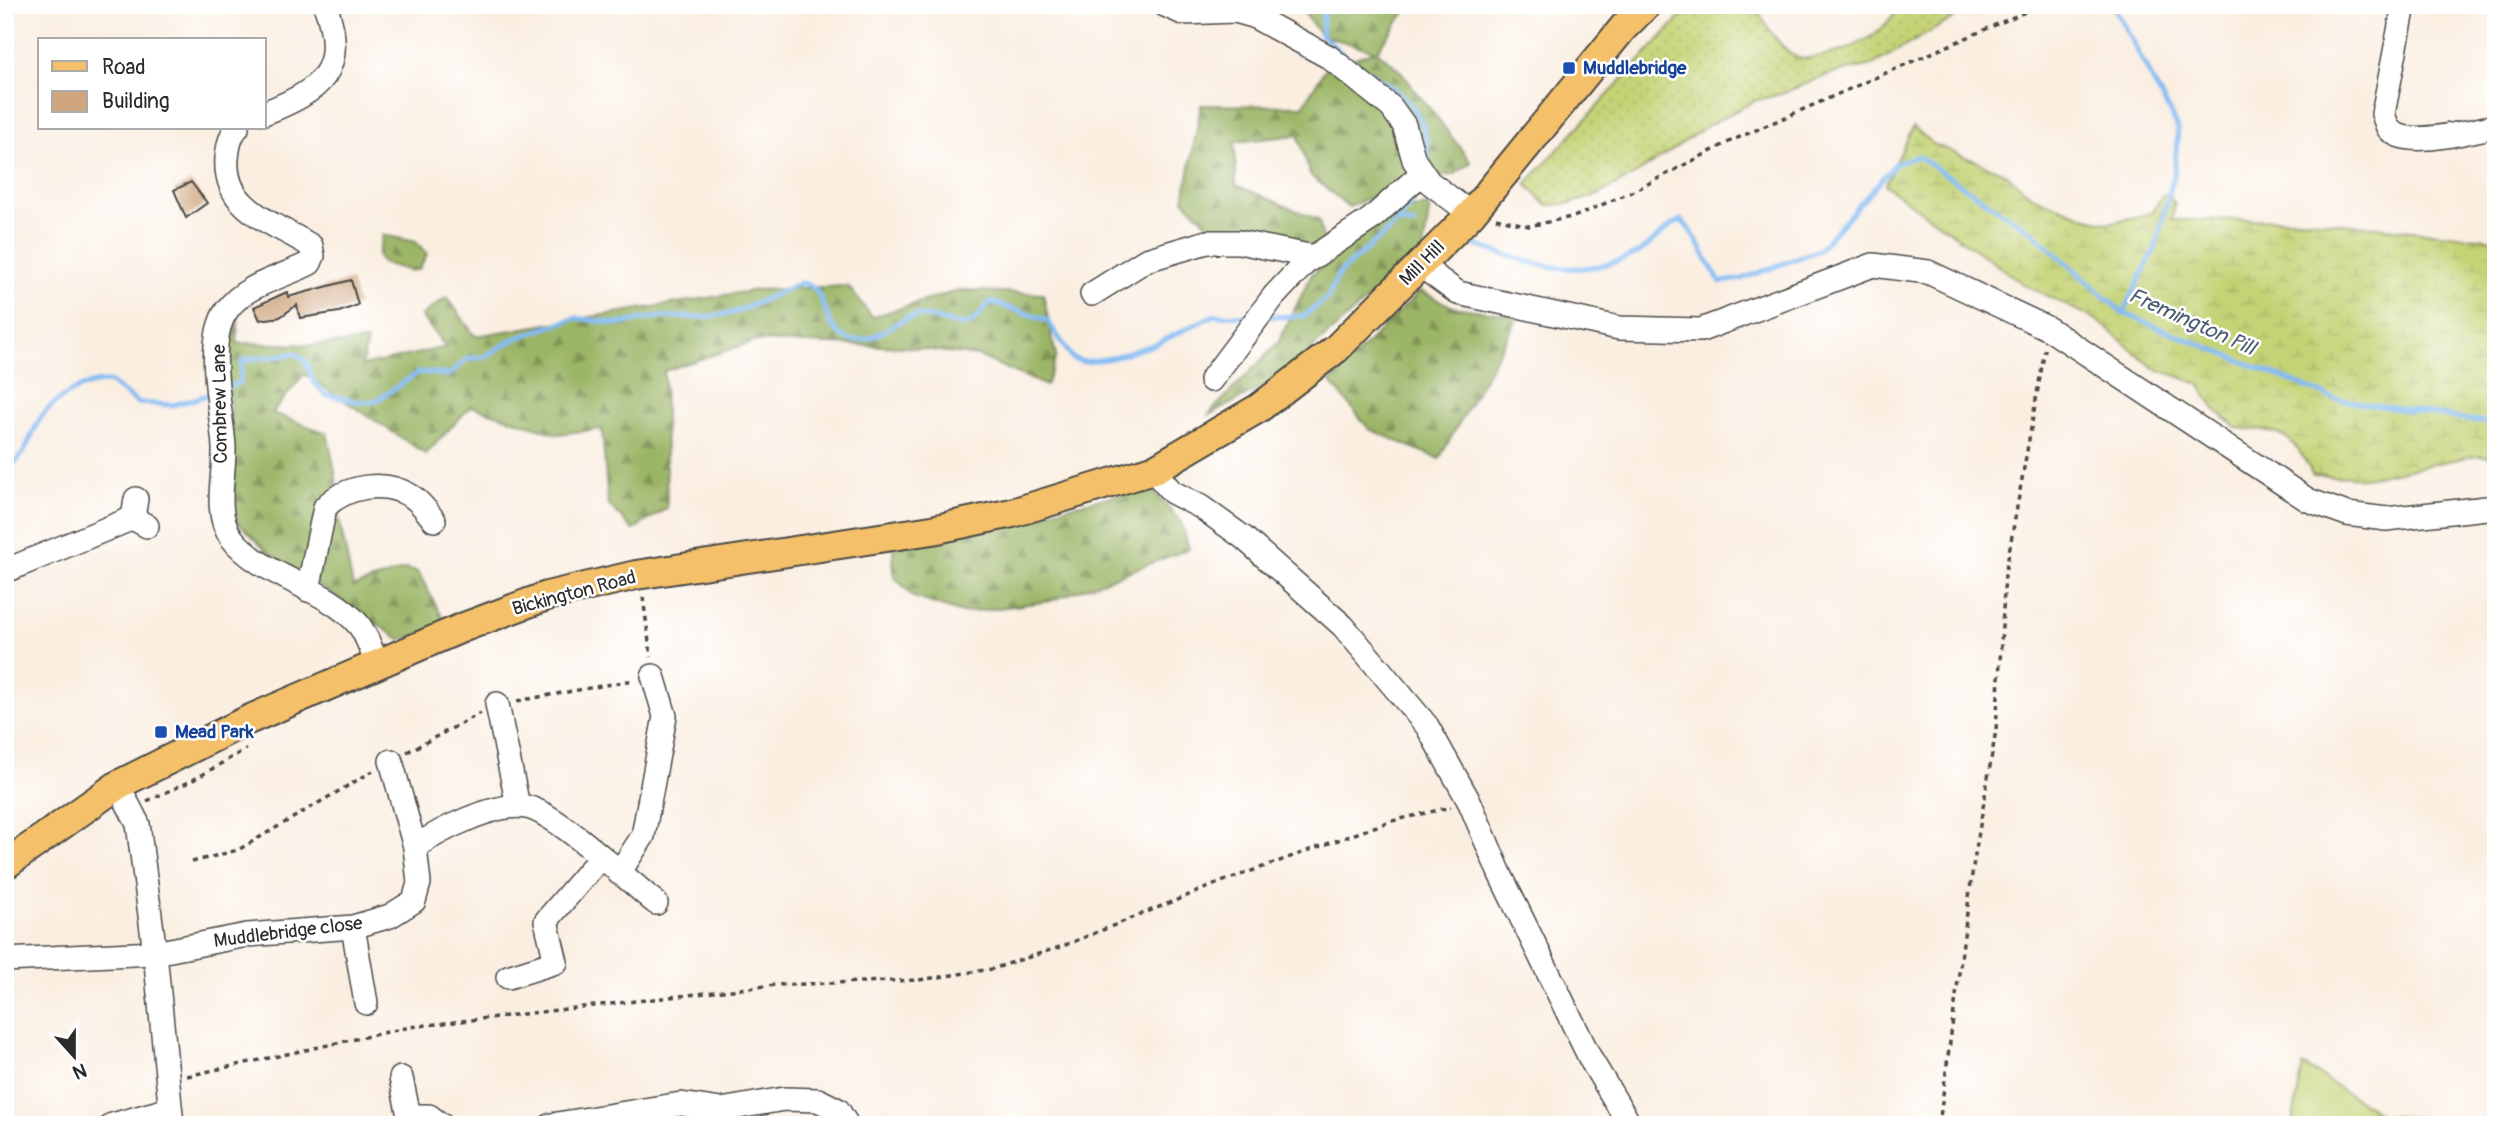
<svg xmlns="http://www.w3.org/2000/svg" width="2501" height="1130" font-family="Pangolin,sans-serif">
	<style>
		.grass { fill: #c4d375; stroke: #787f50; stroke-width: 2 }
		.forest { fill: url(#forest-firs); stroke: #637048; stroke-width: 2 }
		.wetland { fill: url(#wetland-marsh); stroke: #787f50; stroke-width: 2 }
		.garden { fill: url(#garden-dots); stroke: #787f50; stroke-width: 2 }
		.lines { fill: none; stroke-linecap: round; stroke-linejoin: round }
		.stream { stroke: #83bbf3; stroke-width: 5 }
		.building { fill: #cfa67e }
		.minor-casing { stroke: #4a4846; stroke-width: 26 }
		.major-casing { stroke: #4a4846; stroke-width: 32 }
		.path { stroke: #4a4846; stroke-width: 3.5; stroke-dasharray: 5 5; stroke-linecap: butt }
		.minor { stroke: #fff; stroke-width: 23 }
		.major { stroke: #f4c16a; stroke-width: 28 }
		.transit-dot { fill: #1a4fb4; stroke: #fff; stroke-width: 2.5 }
		.labels { text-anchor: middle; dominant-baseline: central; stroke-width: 5; stroke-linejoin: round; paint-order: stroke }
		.transit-label { font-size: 19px; font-weight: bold; fill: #164399; stroke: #fff; text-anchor: start }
		.street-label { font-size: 19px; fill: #2b2b2b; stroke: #fff }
		.water-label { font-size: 21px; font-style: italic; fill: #4a5d71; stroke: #fff }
	</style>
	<defs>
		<pattern id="forest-firs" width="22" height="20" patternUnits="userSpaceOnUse" patternTransform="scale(1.75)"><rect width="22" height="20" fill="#9bb566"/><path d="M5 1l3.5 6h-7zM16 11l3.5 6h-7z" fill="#7f9354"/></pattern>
		<pattern id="wetland-marsh" width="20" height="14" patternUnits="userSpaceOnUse" patternTransform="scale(1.75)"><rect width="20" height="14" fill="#c4d375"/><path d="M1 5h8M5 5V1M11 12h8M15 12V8" fill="none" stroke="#a9b565"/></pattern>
		<pattern id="garden-dots" width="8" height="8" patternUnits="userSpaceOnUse" patternTransform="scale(1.75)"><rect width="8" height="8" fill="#c4d375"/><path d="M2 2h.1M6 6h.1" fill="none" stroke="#a9b565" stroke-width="1.8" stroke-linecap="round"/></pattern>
	</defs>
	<rect width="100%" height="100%" fill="#fff"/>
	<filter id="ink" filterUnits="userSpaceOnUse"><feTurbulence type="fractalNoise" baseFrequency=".0143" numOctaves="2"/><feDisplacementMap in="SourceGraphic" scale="14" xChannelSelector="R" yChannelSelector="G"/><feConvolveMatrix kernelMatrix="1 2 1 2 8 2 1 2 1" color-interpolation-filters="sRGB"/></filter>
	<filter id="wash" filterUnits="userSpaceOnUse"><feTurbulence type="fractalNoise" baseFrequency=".00686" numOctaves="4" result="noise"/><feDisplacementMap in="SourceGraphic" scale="28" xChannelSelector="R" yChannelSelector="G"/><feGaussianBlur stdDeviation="1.57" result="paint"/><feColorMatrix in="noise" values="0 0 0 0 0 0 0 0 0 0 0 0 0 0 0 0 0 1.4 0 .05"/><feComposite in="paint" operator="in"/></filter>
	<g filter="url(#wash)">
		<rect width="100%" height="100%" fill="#faeee0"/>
		<polygon class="grass" points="2303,1065 2383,1116 2496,1121 2496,1125 2292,1125"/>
		<g class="forest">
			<polygon points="1298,5 1410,5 1377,51 1399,69 1471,162 1455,174 1393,187 1349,207 1310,175 1298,135 1235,142 1236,185 1319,220 1325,250 1220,237 1184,200 1201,105 1303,106 1325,69 1375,51 1321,35"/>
			<polygon points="1430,206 1423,250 1277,380 1207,416 1278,343 1312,274 1396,210"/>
			<polygon points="383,235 416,242 427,254 419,269 411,271 382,263 378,255"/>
			<polygon points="848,286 872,317 960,290 1043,294 1056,357 1046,386 978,356 906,347 756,341 664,371 667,508 633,530 608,504 602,429 557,434 471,406 426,454 304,374 272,413 327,433 336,476 338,514 353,587 406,569 418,572 447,626 401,640 266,550 235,519 234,452 226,362 238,320 237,343 315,345 367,341 362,366 446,347 421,316 447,297 475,336 756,290"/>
			<polygon points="1420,291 1453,307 1519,316 1439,459 1369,429 1330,381"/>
			<polygon points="1149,487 1181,522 1189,549 1050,601 962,613 913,597 894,576 893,549"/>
		</g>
		<path class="wetland" d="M1913 127 1933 144 2005 173 2032 196 2087 218 2109 223 2152 213 2162 195 2168 194 2175 204 2172 220 2302 219 2496 240V457L2478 455 2365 478 2313 475C2290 432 2285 431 2236 428L2214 408 2199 384 2154 368 2097 320 2026 286 1885 185Z"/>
		<path class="garden" d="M1691 5H1754C1764 21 1778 46 1794 56 1800 60 1809 58 1815 57 1850 52 1883 36 1900 5H1999L1979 14 1958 16 1872 65 1830 74 1781 94 1754 101 1709 125 1638 173 1598 195 1572 203 1547 206 1526 184Z"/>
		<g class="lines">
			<g class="stream">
				<path d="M1324 5 1321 35C1332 44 1343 55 1355 63 1396 91 1427 103 1428 158"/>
				<polyline points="2113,5 2178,128 2174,175 2155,249 2123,313"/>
				<polyline points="1398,222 1413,201"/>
				<path d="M1463 241C1526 261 1575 285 1639 252 1655 243 1664 227 1681 220 1700 238 1705 262 1721 282L1742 279 1819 250 1896 163 1918 156 2032 232 2123 313 2335 399 2496 424"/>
				<polyline points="1267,317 1304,316 1328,297 1339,273 1398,222 1414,225"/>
				<path d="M224 389 240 382 242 361C260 356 277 358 294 353L305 360 314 383 326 395 361 402 376 401 419 372 449 375 467 359 484 357 516 338 576 318 620 324 654 317H707L737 312 800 283C828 283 821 327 845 338 871 349 892 319 916 316 933 314 953 328 969 324 978 321 982 307 991 302L1047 320 1073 359 1085 362 1111 358 1156 344 1214 315 1250 316"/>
				<path d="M5 469C28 458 29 434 42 416 57 397 84 381 109 382L138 403 173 405 212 394"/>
			</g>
		</g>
		<g id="blocks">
			<g class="building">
				<polygon points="191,182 207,203 186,218 174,190"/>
				<polygon points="351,280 358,305 339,312 300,318 297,305 280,317 260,320 254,307 287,292 288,297"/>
			</g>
		</g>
	</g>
	<g filter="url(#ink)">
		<use href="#blocks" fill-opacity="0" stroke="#4a4846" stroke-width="2"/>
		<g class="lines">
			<g class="minor-casing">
				<g id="minor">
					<polyline points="1165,5 1183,13 1235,11 1253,16 1329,57 1391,107 1404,125 1414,160 1429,182 1471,214"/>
					<path d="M2404 5 2383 114C2385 118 2386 125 2389 129 2406 150 2472 130 2496 126"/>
					<path d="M264 113C321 91 349 70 325 5"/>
					<path d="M237 128C230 135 228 147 227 158 223 210 274 222 311 246L313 256 310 263C284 277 245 284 227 310 204 342 222 411 224 447 225 474 213 513 231 537 262 578 325 586 358 624 367 634 371 651 377 663"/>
					<polyline points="1420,265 1458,293 1619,328 1701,330 1873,265 1928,272 2049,329 2308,500 2347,514 2386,519 2496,507"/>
					<polyline points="1092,294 1146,260 1207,242 1239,242 1314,257"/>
					<polyline points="1211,380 1274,296 1306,262 1371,219 1422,173"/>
					<polyline points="1153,470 1172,492 1201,507 1244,538 1343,626 1427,726 1470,803 1500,874 1591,1060 1630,1125"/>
					<polyline points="136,499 133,518 147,526"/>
					<polyline points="5,571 133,518"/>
					<path d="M308 590 325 507C346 486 384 479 411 496 420 501 427 512 434 520"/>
					<polyline points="497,704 518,806"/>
					<polyline points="391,761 415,847"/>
					<polyline points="118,785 138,824 155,953 172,1125"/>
					<polyline points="619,873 643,836 665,716 653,676"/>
					<polyline points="353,927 366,1003"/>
					<path d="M5 960 155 953 247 935 353 927 390 916 414 901 419 883 415 847C440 830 495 802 526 807 554 811 630 882 656 903"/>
					<polyline points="508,977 556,962 546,921 600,858"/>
					<polyline points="401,1078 409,1116 429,1116 441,1125"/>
					<polyline points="112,1125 170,1109"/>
					<polyline points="551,1125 681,1104 721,1110 784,1099 818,1100 838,1110 847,1125"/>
				</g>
			</g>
			<g class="major-casing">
				<polyline id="major" points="5,865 118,785 248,720 464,627 547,596 636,575 932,530 1012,513 1153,470 1259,408 1336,349 1471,214 1623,28 1646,5"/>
			</g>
			<g class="path">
				<polyline points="1496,218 1529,226 1576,216 1634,191 1731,141 2041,5"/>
				<polyline points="643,597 651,657"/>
				<polyline points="517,701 634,680"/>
				<polyline points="407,752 481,713"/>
				<polyline points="147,801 193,780 246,749"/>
				<polyline points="192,862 238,850 373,771"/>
				<polyline points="187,1076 410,1027 775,985 919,980 992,969 1063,946 1221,882 1388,822 1451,807"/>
				<polyline points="1939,1125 1973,867 1996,730 2005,575 2045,349"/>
			</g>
			<use href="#minor" class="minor"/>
			<use href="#major" class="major"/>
		</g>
	</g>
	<g class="transit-dot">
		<rect x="1562" y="61" width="14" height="14" rx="3.5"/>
		<rect x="154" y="725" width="14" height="14" rx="3.5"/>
	</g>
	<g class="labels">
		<g class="transit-label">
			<text x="1583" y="68">Muddlebridge</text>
			<text x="175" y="732">Mead Park</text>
		</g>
		<g class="street-label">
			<text transform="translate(1422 263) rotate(-45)">Mill Hill</text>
			<text transform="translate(220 404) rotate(-91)">Combrew Lane</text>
			<text transform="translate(574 593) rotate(-15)">Bickington Road</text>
			<text transform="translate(288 932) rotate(-7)">Muddlebridge close</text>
		</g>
		<g class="water-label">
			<text transform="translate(2192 322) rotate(24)">Fremington Pill</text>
		</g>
	</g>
	<rect width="2501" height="1130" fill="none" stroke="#fff" stroke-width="28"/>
	<rect x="38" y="38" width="228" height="91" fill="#ffffff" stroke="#aaaaaa" stroke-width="2"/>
	<rect x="52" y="61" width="35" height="10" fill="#f4c16a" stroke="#aaaaaa" stroke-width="2"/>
	<text x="102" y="74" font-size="21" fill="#2b2b2b">Road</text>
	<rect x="52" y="91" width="35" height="21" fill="#cfa67e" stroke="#aaaaaa" stroke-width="2"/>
	<text x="102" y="108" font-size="21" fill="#2b2b2b">Building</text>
	<g transform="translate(74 1056) rotate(159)" stroke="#ffffff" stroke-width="5" paint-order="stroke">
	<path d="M0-5L12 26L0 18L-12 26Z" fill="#2b2b2b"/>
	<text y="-10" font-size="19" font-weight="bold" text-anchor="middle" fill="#2b2b2b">N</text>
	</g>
</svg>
